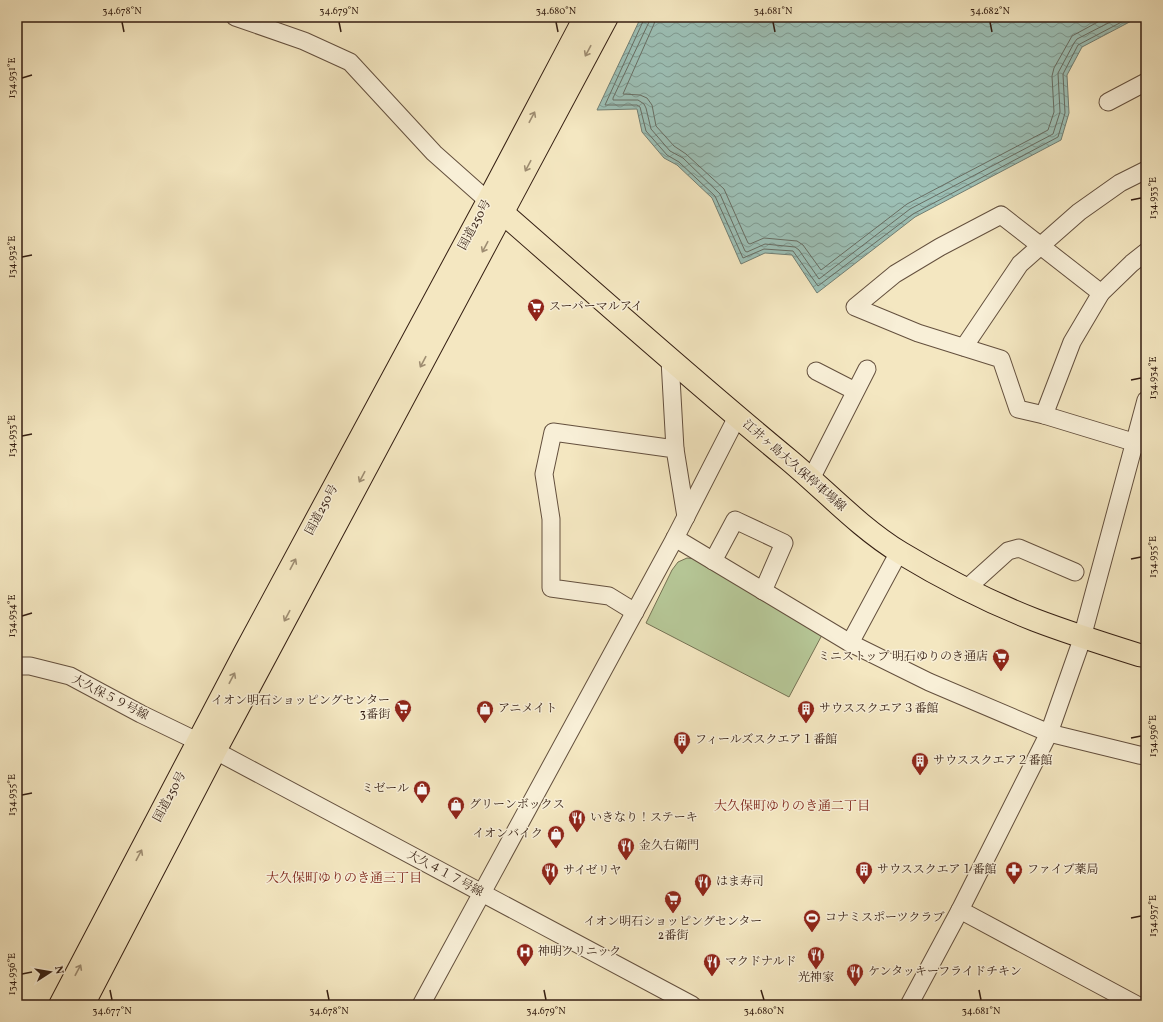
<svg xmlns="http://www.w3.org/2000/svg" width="1163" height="1022" font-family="Vollkorn,'Noto Serif JP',serif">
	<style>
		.green { fill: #b6c797; stroke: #757254 }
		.water { fill: url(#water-waves); stroke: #727f74 }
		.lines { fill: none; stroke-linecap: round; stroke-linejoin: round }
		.shore { stroke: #686e64; stroke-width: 1 }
		.minor-casing { stroke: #64503e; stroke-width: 19 }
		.major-casing { stroke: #341e12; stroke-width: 24 }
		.highway-casing { stroke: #341e12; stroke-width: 24 }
		.minor { stroke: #f8efd7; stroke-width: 17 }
		.major { stroke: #f4e7c1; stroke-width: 22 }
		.highway { stroke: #f4e7c1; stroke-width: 22 }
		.oneway { stroke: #9e8d72 }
		.ticks { fill: none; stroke: #341e12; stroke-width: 1.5 }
		.labels { text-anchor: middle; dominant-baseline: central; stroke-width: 3; stroke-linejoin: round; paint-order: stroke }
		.street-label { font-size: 12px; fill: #341e12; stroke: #f8efd7 }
		.poi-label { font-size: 12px; fill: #341e12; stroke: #f8efd7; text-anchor: start }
		.neighbourhood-label { font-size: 13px; fill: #7a1f14; stroke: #f8efd7 }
		.neatline { fill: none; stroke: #341e12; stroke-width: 1.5 }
		.ticks-label { font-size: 10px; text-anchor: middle; fill: #341e12 }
	</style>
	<defs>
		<pattern id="water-waves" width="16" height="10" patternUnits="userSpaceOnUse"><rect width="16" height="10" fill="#9cbfb5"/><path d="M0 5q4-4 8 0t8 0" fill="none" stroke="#809b92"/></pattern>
	</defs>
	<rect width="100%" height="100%" fill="#f4e7c1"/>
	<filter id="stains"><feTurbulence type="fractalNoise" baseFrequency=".005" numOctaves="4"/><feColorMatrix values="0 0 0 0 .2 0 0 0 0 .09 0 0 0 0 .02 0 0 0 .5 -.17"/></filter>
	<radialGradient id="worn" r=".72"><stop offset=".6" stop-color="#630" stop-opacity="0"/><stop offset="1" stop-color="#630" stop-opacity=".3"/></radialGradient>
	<polygon class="green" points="687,558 698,559 822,635 789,697 646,623 672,570 678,562"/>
	<polygon class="water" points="641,17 1139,17 1082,47 1067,75 1069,113 1061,140 915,217 817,293 792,255 765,253 741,264 712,198 677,165 664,158 642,132 637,109 597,110"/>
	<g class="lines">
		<g class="shore">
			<polyline points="645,17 605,105 637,105 640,107 646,131 667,155 679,162 715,196 743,258 764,249 793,251 818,286 913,214 1058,137 1065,113 1063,74 1078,45 1131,17"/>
			<polyline points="650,17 649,22 613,98 613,100 638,100 644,104 646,108 651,129 670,151 683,158 720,194 745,251 747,252 765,244 795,247 799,250 819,279 910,209 1053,134 1060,112 1058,73 1074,43 1077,39 1120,17"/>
			<polyline points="656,17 654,24 623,94 640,95 647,98 652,105 656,126 674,146 686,154 724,189 748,243 750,244 764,238 797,241 803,245 821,270 907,204 1048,130 1054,112 1052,76 1054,68 1072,36 1107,17"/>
		</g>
		<g class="minor-casing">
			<g id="minor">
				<polyline points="235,17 304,41 350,62 434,153 488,201"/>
				<polyline points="1108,102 1146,82"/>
				<polyline points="1101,293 1001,215 940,247 895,274 855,307 918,333 1001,359 1018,409 1044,415 1146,446"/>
				<polyline points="964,347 1020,264 1079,212 1120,183 1146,170"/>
				<polyline points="670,360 675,449"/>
				<polyline points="816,371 855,391"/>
				<polyline points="1044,415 1072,342 1101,293 1132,263 1146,252"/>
				<polyline points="811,479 867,369"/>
				<polyline points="675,538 850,643 929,682 1049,733 1139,755 1146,756"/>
				<polyline points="713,561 735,520 784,543 763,591"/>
				<polyline points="966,589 1008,551 1019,548 1075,572"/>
				<polyline points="635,612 609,596 551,588 551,519 544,474 553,432 675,449 686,517"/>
				<polyline points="850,643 899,552"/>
				<polyline points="17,666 30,666 70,676 141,714 199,742 692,1005"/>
				<polyline points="960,910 1137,1005"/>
				<polyline points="421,1005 675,538 737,417"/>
				<polyline points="909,1005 960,910 1049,733 1080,645 1146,400"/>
			</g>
		</g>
		<g class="major-casing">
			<path id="major" d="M488 202 503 213C598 296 692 380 789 460 826 491 860 528 901 553 944 579 989 602 1035 620 1069 633 1104 644 1139 655L1146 656"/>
		</g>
		<g class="highway-casing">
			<g id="highway">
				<polyline points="60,1005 244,654 488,201 585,17"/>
				<polyline points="83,1005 215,751 607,17"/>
			</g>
		</g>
		<use href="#minor" class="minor"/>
		<use href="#major" class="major"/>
		<use href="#highway" class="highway"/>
	</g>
	<defs><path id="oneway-shaft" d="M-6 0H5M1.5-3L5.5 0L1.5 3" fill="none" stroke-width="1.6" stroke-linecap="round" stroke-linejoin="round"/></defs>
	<g class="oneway">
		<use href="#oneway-shaft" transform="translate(588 51) rotate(118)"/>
		<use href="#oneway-shaft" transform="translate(532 117) rotate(-62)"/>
		<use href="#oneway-shaft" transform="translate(528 166) rotate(118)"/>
		<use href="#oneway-shaft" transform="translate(485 247) rotate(118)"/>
		<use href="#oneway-shaft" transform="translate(423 362) rotate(118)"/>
		<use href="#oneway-shaft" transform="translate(362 477) rotate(118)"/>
		<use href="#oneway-shaft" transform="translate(293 564) rotate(-62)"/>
		<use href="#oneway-shaft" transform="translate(287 616) rotate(118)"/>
		<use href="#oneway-shaft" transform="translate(232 678) rotate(-62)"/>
		<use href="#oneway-shaft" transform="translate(139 855) rotate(-62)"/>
		<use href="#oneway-shaft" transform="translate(78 970) rotate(-62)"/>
	</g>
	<path class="ticks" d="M122 22 124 32M339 22 341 32M556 22 558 32M773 22 775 32M990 22 992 32M22 78 32 75M1131 200 1141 198M22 257 32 255M1131 380 1141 378M22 436 32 434M1131 559 1141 557M22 616 32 613M1131 738 1141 736M22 795 32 793M1131 918 1141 916M22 974 32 972M110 990 112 1000M327 990 329 1000M544 990 546 1000M761 990 764 1000M979 990 981 1000"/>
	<defs>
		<g id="supermarket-pin" transform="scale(0.9)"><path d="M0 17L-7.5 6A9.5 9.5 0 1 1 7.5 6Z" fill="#8f2418" stroke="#f8efd7"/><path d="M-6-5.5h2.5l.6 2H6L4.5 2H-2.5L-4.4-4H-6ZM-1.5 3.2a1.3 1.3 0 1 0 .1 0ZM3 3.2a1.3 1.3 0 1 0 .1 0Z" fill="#fff"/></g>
		<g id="shop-pin" transform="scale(0.9)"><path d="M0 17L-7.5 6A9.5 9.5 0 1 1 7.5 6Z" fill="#8f2418" stroke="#f8efd7"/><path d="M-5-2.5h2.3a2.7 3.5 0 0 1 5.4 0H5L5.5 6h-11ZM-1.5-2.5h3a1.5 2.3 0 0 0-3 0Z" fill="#fff"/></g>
		<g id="building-pin" transform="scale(0.9)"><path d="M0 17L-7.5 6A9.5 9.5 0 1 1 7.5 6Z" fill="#8f2418" stroke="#f8efd7"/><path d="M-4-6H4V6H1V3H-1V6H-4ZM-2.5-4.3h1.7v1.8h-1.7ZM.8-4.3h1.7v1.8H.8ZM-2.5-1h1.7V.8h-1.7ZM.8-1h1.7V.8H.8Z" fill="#fff"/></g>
		<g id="restaurant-pin" transform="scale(0.9)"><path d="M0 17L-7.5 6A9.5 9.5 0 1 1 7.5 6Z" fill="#8f2418" stroke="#f8efd7"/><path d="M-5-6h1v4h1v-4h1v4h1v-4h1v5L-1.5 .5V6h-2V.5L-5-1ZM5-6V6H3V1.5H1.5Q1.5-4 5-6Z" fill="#fff"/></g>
		<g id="pharmacy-pin" transform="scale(0.9)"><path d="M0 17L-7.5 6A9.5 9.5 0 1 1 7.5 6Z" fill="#8f2418" stroke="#f8efd7"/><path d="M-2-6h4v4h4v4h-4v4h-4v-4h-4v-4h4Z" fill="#fff"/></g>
		<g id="stadium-pin" transform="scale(0.9)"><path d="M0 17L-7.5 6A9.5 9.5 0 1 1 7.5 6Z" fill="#8f2418" stroke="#f8efd7"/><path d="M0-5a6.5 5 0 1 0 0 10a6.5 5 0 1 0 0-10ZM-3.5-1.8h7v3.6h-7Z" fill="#fff"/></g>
		<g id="hospital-pin" transform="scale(0.9)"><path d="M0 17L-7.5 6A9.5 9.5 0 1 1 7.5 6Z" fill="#8f2418" stroke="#f8efd7"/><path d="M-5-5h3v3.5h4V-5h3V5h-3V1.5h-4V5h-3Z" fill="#fff"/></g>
	</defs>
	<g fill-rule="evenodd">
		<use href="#supermarket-pin" x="536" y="307"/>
		<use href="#supermarket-pin" x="1001" y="657"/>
		<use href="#supermarket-pin" x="403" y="708"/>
		<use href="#shop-pin" x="485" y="709"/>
		<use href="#building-pin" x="806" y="709"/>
		<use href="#building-pin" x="682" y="740"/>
		<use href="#building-pin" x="920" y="761"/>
		<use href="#shop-pin" x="422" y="789"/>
		<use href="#shop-pin" x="456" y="805"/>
		<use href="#restaurant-pin" x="577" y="818"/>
		<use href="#shop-pin" x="556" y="834"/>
		<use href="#restaurant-pin" x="626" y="846"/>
		<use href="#building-pin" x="864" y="870"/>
		<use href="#pharmacy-pin" x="1014" y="870"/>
		<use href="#restaurant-pin" x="550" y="871"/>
		<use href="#restaurant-pin" x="703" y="882"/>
		<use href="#supermarket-pin" x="673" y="899"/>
		<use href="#stadium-pin" x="812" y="918"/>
		<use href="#hospital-pin" x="525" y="952"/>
		<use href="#restaurant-pin" x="816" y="955"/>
		<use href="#restaurant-pin" x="712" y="962"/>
		<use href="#restaurant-pin" x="855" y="972"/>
	</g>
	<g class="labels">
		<g class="street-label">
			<text transform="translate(475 225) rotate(-62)">国道250号</text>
			<text transform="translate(794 466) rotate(41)">江井ヶ島大久保停車場線</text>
			<text transform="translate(322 510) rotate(-62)">国道250号</text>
			<text transform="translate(110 698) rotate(27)">大久保５９号線</text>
			<text transform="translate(170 797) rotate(-62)">国道250号</text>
			<text transform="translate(445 874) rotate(28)">大久４１７号線</text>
		</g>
		<g class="poi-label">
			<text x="549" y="307">スーパーマルアイ</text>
			<text x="988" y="657" text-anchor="end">ミニストップ 明石ゆりのき通店</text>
			<text x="390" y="701" text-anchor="end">イオン明石ショッピングセンター<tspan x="390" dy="14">3番街</tspan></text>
			<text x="498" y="709">アニメイト</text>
			<text x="819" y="709">サウススクエア３番館</text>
			<text x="695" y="740">フィールズスクエア１番館</text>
			<text x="933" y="761">サウススクエア２番館</text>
			<text x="409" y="789" text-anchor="end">ミゼール</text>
			<text x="469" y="805">グリーンボックス</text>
			<text x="590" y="818">いきなり！ステーキ</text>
			<text x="543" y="834" text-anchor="end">イオンバイク</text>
			<text x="639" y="846">金久右衛門</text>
			<text x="877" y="870">サウススクエア１番館</text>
			<text x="1027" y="870">ファイブ薬局</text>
			<text x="563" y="871">サイゼリヤ</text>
			<text x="716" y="882">はま寿司</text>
			<text x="825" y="918">コナミスポーツクラブ</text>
			<text x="673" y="922" text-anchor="middle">イオン明石ショッピングセンター<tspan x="673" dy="14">2番街</tspan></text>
			<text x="538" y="952">神明クリニック</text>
			<text x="725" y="962">マクドナルド</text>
			<text x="868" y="972">ケンタッキーフライドチキン</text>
			<text x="816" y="978" text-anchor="middle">光神家</text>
		</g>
		<g class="neighbourhood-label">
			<text x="792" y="807">大久保町ゆりのき通二丁目</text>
			<text x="344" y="879">大久保町ゆりのき通三丁目</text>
		</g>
	</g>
	<rect width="1163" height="1022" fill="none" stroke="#f4e7c1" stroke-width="44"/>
	<g transform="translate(50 972) rotate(78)" stroke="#f8efd7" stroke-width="3" paint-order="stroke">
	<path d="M0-3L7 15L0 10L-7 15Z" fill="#341e12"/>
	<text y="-6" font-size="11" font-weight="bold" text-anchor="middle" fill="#341e12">N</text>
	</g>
	<rect x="22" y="22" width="1119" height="978" class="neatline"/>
	<g class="ticks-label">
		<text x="122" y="14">34.678°N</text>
		<text x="339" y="14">34.679°N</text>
		<text x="556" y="14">34.680°N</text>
		<text x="773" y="14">34.681°N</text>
		<text x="990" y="14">34.682°N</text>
		<text transform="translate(11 78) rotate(-90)" y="4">134.931°E</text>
		<text transform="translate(1152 198) rotate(-90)" y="4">134.933°E</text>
		<text transform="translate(11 257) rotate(-90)" y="4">134.932°E</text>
		<text transform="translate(1152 378) rotate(-90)" y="4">134.934°E</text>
		<text transform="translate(11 436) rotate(-90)" y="4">134.933°E</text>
		<text transform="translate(1152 557) rotate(-90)" y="4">134.935°E</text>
		<text transform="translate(11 616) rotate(-90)" y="4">134.934°E</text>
		<text transform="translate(1152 736) rotate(-90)" y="4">134.936°E</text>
		<text transform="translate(11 795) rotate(-90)" y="4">134.935°E</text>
		<text transform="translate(1152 916) rotate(-90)" y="4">134.937°E</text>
		<text transform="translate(11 974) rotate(-90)" y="4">134.936°E</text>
		<text x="112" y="1014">34.677°N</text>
		<text x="329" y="1014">34.678°N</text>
		<text x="546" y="1014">34.679°N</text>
		<text x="764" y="1014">34.680°N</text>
		<text x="981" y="1014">34.681°N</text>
	</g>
	<rect width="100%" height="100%" filter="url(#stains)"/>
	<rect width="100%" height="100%" fill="url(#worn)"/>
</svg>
